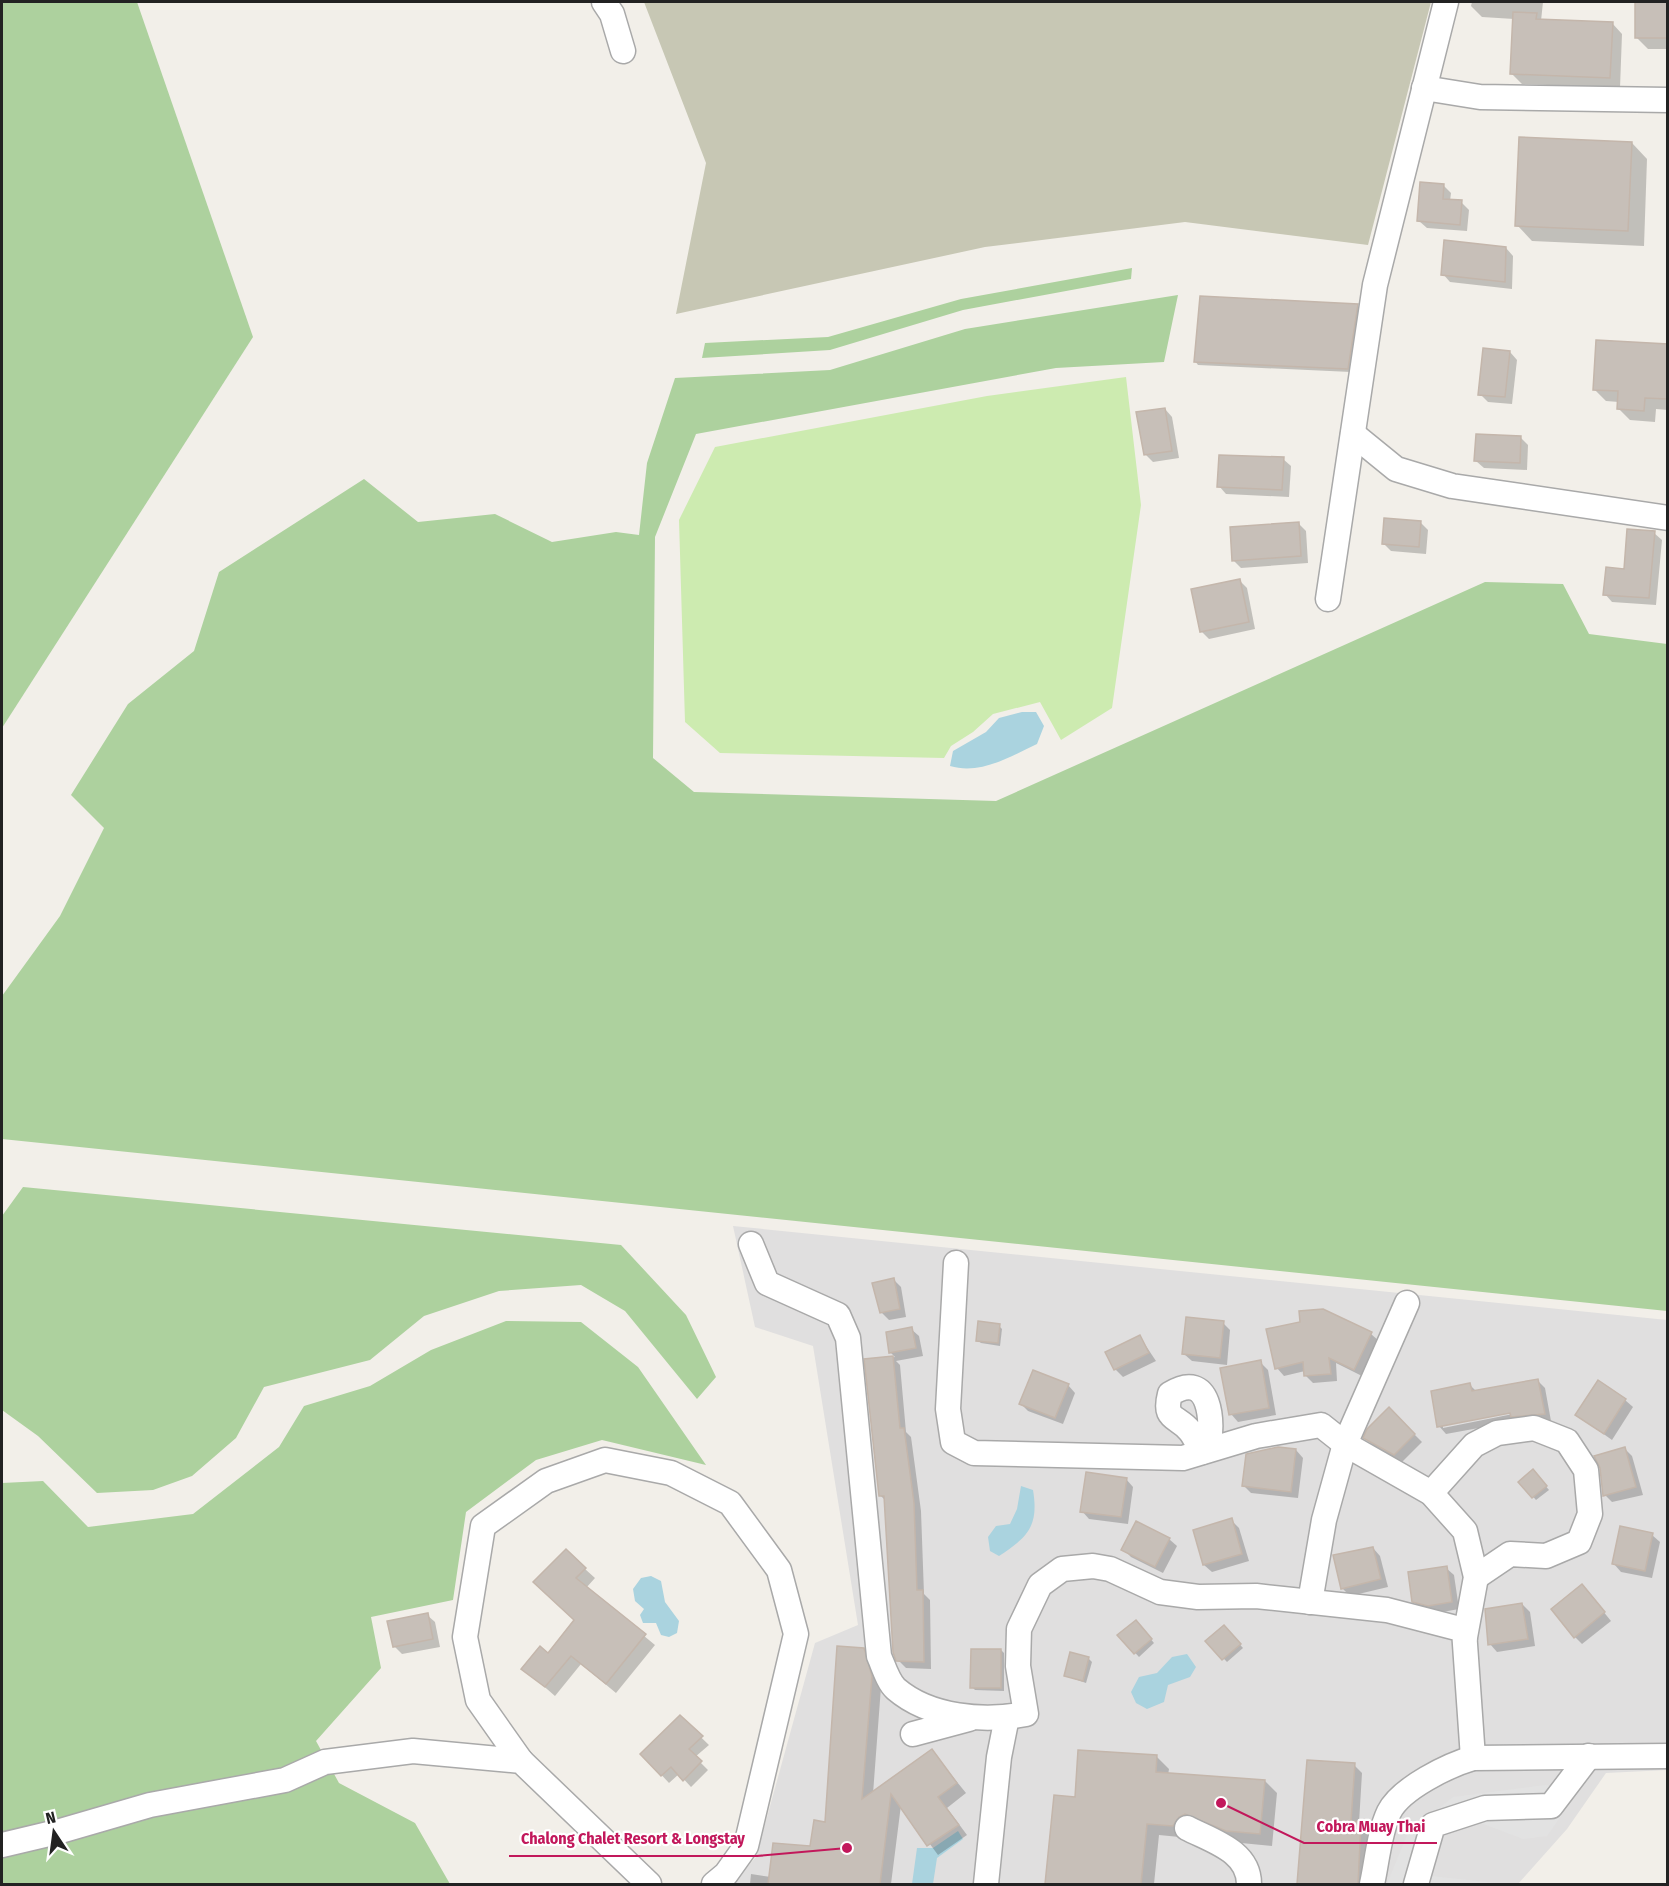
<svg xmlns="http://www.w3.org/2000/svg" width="1669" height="1886" font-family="'Fira Sans Condensed',sans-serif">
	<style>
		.residential { fill: #e0dfdf }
		.construction { fill: #c7c7b4 }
		.grass { fill: #cdebb0 }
		.forest { fill: #add19e }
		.parking { fill: #e2e2e2 }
		.water { fill: #aad3df }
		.shadow { fill: #0003; fill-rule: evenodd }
		.building { fill: #c7bfb8; stroke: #c4b6ab; stroke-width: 1.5 }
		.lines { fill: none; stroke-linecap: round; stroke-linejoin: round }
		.minor-casing { stroke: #a9a9a9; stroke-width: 27 }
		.minor { stroke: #fff; stroke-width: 24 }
		.leader { fill: none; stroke: #c2185b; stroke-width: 2 }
		.callout-dot { fill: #c2185b; stroke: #fff; stroke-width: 2 }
		.callout-label { font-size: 16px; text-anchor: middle; font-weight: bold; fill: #c2185b; stroke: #fff; stroke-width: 4.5; stroke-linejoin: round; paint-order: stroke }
	</style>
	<rect width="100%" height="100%" fill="#f2efe9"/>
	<polygon class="residential" points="733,1226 1667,1320 1667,1770 1606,1773 1567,1829 1518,1884 732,1884 756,1857 815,1643 858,1625 813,1346 755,1327"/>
	<polygon class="construction" points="644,2 1431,2 1368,245 1185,222 985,247 676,314 706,163"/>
	<polygon class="grass" points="1126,377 1141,505 1112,708 1061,740 1040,702 993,714 973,732 951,746 944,758 720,753 685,722 679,520 715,447 987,396"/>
	<g class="forest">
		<polygon points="2,2 137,2 253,337 2,728"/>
		<polygon points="1132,268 1131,279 963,310 830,350 702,358 705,343 828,337 961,299"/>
		<polygon points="1178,295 1164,362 1056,368 696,434 655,537 653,758 694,792 996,801 1485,582 1563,584 1589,634 1667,644 1667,1311 2,1139 2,996 60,916 104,828 71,795 128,704 194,651 219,572 364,479 418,522 495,514 552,542 616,532 639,535 647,463 675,378 830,370 965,329"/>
		<polygon points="23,1187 621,1245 686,1315 716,1377 697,1399 625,1311 581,1285 499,1291 424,1316 370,1360 264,1387 236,1438 192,1476 153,1490 97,1493 38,1436 2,1410 2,1216"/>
		<polygon points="506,1321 581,1322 638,1367 706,1465 602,1440 536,1460 466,1512 453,1600 371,1617 381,1668 316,1741 339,1783 415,1823 450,1884 2,1884 2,1483 43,1481 88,1527 193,1514 279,1447 304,1406 370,1386 431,1350"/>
	</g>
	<polygon class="parking" points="1545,1785 1579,1790 1547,1836 1523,1839 1478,1822 1441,1831 1431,1876 1506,1884 1387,1884 1408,1833 1453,1797"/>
	<g class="water">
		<path d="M1022 712H1036L1044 726 1037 744C1010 757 980 775 950 766L953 751 986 732 999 718Z"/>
		<path d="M1021 1486 1033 1490C1039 1526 1028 1537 999 1556L990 1551 988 1537 996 1526 1010 1524 1017 1509Z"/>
		<polygon points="651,1576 661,1581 665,1602 679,1621 677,1633 669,1637 661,1635 656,1623 643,1623 640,1615 644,1609 635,1601 633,1589 641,1578"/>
		<polygon points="1187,1654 1196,1667 1190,1677 1168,1685 1164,1702 1147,1709 1136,1703 1131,1692 1139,1677 1157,1673 1172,1657"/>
		<polygon points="958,1831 963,1839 937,1858 933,1884 912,1884 917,1848 933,1848"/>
	</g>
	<g class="shadow">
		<polygon points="1472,2 1543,2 1541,21 1612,23 1622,34 1620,88 1522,84 1511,73 1514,19 1482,17 1471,6"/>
		<polygon points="1636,2 1668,2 1668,49 1648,49 1636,37"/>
		<polygon points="1632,143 1647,159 1644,246 1532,241 1517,225"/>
		<polygon points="1443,185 1451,193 1450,201 1461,202 1469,210 1467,231 1427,228 1419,221"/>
		<polygon points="1506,248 1513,256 1512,289 1450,282 1443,274"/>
		<polygon points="1357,305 1360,309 1351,372 1198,365 1195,361"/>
		<polygon points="1668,345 1668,410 1656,409 1655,422 1630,420 1618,408 1619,402 1606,401 1594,389"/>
		<polygon points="1510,352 1517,360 1512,404 1488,402 1480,394"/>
		<polygon points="1165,409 1172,417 1179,458 1153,462 1145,454"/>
		<polygon points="1520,437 1528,445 1527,470 1484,468 1476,461"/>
		<polygon points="1283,459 1291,466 1289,497 1226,494 1219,486"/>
		<polygon points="1420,522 1428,530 1426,554 1391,551 1384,544"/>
		<polygon points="1298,523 1306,531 1308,563 1241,568 1234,561"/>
		<polygon points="1654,533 1662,540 1656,605 1612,602 1605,594"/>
		<polygon points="1240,581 1247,588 1255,629 1209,639 1201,631"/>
		<polygon points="893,1279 901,1287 906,1317 889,1320 881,1312"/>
		<polygon points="1323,1310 1371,1334 1379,1341 1362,1376 1336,1363 1337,1381 1313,1383 1305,1375 1305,1371 1284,1376 1277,1368 1301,1323"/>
		<polygon points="1223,1323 1230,1330 1227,1365 1192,1361 1184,1354"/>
		<polygon points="999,1326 1002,1329 1000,1346 981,1343 977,1340"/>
		<polygon points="911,1329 919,1336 923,1356 896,1361 900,1365 906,1432 911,1437 921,1511 924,1594 930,1600 931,1669 906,1668 898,1660 885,1500 880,1495 866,1360 895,1357 891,1353"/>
		<polygon points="1140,1337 1156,1361 1123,1377 1115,1369 1107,1353"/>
		<polygon points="1260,1362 1268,1370 1276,1415 1238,1422 1231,1414"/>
		<path d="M1537 1380 1545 1388 1551 1421 1520 1424 1517 1421 1446 1434 1439 1426 1470 1385 1477 1392ZM1518 1410V1413L1443 1428V1424Z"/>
		<polygon points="1068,1385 1075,1393 1063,1424 1028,1411 1021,1404"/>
		<polygon points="1625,1400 1633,1407 1612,1440 1577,1415"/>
		<polygon points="1389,1409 1422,1442 1402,1462 1373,1445 1365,1438"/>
		<polygon points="1625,1449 1632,1456 1643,1495 1612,1502 1605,1495"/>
		<polygon points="1296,1450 1303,1458 1298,1498 1251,1493 1243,1485"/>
		<polygon points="1533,1471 1549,1490 1536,1500 1520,1482"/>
		<polygon points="1126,1479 1133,1487 1128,1524 1089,1519 1082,1511"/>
		<polygon points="1231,1520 1239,1528 1249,1561 1212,1572 1204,1565"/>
		<polygon points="1652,1535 1660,1542 1652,1578 1621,1572 1614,1564"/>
		<polygon points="1169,1539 1177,1546 1163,1573 1131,1557 1123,1549"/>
		<polygon points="1373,1548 1380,1556 1388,1587 1350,1596 1342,1588"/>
		<polygon points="1446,1568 1454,1575 1459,1609 1437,1613 1421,1609 1413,1601"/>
		<polygon points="585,1569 595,1578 586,1588 655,1645 616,1693 581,1664 555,1696 524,1669 548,1655 575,1621 545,1592"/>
		<polygon points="1589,1594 1611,1621 1582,1644 1575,1637"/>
		<polygon points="1522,1604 1530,1612 1535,1646 1497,1652 1490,1644"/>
		<polygon points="427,1615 435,1622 440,1647 402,1654 394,1646"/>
		<polygon points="1136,1622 1154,1643 1139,1657 1119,1635"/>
		<polygon points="1224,1627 1243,1648 1227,1662 1207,1641"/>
		<polygon points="863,1649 873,1659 881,1687 873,1794 932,1751 966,1793 947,1808 967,1835 938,1855 901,1805 891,1884 750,1884 751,1874 771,1877 812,1848 827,1823"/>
		<polygon points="1001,1650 1004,1653 1004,1691 975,1690 972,1687"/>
		<polygon points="1089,1659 1092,1662 1086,1683 1066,1676"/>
		<polygon points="680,1717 709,1745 695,1757 708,1770 691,1787 679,1774 669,1783 642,1754"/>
		<polygon points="1156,1756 1169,1769 1168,1775 1265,1781 1277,1793 1272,1846 1159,1835 1154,1884 1047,1884 1056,1796 1076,1798"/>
		<polygon points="1308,1762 1354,1765 1362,1773 1359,1823 1368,1831 1365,1884 1298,1884"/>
	</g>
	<g class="building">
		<rect x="1635" y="2" width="33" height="36"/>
		<polygon points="1513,12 1537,13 1536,19 1613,22 1610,78 1510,74"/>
		<polygon points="1519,137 1632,142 1628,231 1515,226"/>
		<polygon points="1420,182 1444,184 1443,199 1462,200 1460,225 1417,221"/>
		<polygon points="1444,240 1506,247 1505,282 1441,275"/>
		<polygon points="1200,296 1358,304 1348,369 1194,362"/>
		<polygon points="1596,340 1668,344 1668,399 1645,398 1644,411 1617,409 1618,391 1593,390"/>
		<polygon points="1483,348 1510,351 1505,397 1478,395"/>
		<polygon points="1165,408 1172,451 1144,455 1136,412"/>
		<polygon points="1476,434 1521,436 1520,463 1474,461"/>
		<polygon points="1219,455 1284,457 1282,490 1217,487"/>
		<polygon points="1384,518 1421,521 1419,547 1382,544"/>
		<polygon points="1299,522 1301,556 1232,561 1230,527"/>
		<polygon points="1627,529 1655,531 1649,598 1603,595 1606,567 1624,569"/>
		<polygon points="1240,579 1249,622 1200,632 1191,589"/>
		<polygon points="894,1278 900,1309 880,1313 872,1283"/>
		<polygon points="1323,1309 1372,1332 1354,1370 1329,1358 1331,1374 1304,1376 1303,1362 1275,1369 1266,1329 1300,1322 1299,1311"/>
		<polygon points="1186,1317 1224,1321 1220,1358 1182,1354"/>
		<polygon points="978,1321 1000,1324 998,1343 976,1341"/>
		<polygon points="912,1327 916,1348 889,1353 886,1332"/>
		<polygon points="1140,1335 1149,1353 1114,1370 1105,1352"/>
		<polygon points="893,1356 900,1428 904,1428 914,1503 917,1590 923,1590 924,1662 896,1661 893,1652 884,1496 879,1496 864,1359"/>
		<polygon points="1261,1360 1269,1408 1229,1415 1220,1368"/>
		<polygon points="1033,1370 1069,1384 1055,1418 1019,1404"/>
		<polygon points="1538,1379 1545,1414 1511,1417 1510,1413 1437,1427 1431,1391 1470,1383 1472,1391"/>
		<polygon points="1598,1380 1626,1399 1604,1434 1575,1415"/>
		<polygon points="1389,1407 1415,1434 1394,1455 1363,1438 1367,1429"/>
		<polygon points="1278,1447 1296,1449 1291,1492 1242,1486 1246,1454"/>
		<polygon points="1625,1447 1636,1487 1603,1496 1600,1468 1594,1456"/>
		<polygon points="1533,1469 1547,1486 1532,1498 1518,1482"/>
		<polygon points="1086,1472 1127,1478 1121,1517 1080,1512"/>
		<polygon points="1232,1518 1242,1554 1203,1565 1193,1530"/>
		<polygon points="1136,1521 1170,1538 1155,1567 1121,1550"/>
		<polygon points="1620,1526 1653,1533 1645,1571 1612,1564"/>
		<polygon points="1373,1547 1381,1579 1341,1589 1333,1555"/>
		<polygon points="566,1549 586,1568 576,1578 646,1634 606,1684 571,1656 545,1687 521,1669 540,1646 548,1653 574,1620 533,1582"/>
		<polygon points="1447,1566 1452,1602 1428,1606 1412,1602 1408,1572"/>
		<polygon points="1582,1584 1605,1612 1574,1638 1551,1609"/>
		<polygon points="1522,1603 1528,1639 1488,1645 1485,1609"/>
		<polygon points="428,1613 433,1639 393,1647 387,1621"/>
		<polygon points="1136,1620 1152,1639 1134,1654 1117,1635"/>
		<polygon points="1224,1625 1241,1644 1222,1660 1205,1641"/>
		<polygon points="837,1646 864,1648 872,1676 862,1799 932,1749 957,1783 938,1797 959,1825 927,1846 891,1794 880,1884 768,1884 773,1843 810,1846 814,1820 825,1822"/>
		<polygon points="971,1649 1001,1649 1001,1688 970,1688"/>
		<polygon points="1070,1652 1089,1657 1083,1681 1064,1676"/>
		<polygon points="680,1715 703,1736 689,1749 702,1761 683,1781 671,1767 661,1776 640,1754"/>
		<polygon points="1078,1750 1157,1755 1156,1772 1265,1780 1260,1834 1226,1831 1185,1814 1179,1817 1173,1826 1147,1824 1141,1884 1045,1884 1054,1795 1075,1797"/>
		<polygon points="1307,1760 1355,1763 1351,1821 1361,1822 1358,1884 1297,1884"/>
	</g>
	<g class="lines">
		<g class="minor-casing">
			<g id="minor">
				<polyline points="604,2 612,14 623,51"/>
				<polyline points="1424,88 1480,97 1668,100"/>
				<polyline points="1353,434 1396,469 1452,486 1668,518"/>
				<polyline points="1328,599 1375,285 1446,2"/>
				<path d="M751 1244 767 1283 838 1315 848 1338 879 1656C883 1665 888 1682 896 1689 930 1718 984 1722 1026 1714L1018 1666 1019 1629 1040 1585 1062 1569 1093 1566 1110 1569 1160 1592 1198 1597 1256 1596 1387 1610 1464 1630 1473 1758"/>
				<polyline points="956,1263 948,1409 953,1442 974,1453 1183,1458 1256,1436 1321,1425 1345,1444 1431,1493 1465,1531 1476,1577 1465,1637"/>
				<path d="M1202 1452C1198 1445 1195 1437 1190 1431 1177 1415 1163 1421 1170 1394 1211 1368 1214 1423 1208 1450"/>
				<polyline points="1431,1493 1474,1445 1497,1433 1534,1428 1567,1441 1586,1470 1590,1514 1579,1542 1546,1556 1510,1554 1476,1577"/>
				<polyline points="1310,1602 1324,1520 1345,1444 1407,1303"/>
				<polyline points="913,1734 969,1719"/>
				<polyline points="521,1761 478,1700 465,1637 483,1526 546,1481 605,1460 671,1473 730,1503 779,1570 796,1634 746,1846 726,1874 714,1884"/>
				<path d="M1187 1828C1212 1841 1249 1851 1249 1884"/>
				<polyline points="2,1845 57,1832 150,1805 285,1780 325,1762 413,1751 521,1761 649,1884"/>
				<polyline points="986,1884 999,1757 1007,1717"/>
				<path d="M1372 1884C1377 1862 1379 1833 1389 1812 1401 1788 1449 1765 1473 1758L1668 1756"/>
				<polyline points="1416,1884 1433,1825 1485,1808 1551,1806 1589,1756"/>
			</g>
		</g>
		<use href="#minor" class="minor"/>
	</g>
	<path class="leader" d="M1221 1803L1304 1843H1437M847 1848L757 1856H509"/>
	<g class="callout-dot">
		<circle cx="1221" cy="1803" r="6"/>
		<circle cx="847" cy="1848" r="6"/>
	</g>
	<g class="callout-label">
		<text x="1371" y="1832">Cobra Muay Thai</text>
		<text x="633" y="1844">Chalong Chalet Resort &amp; Longstay</text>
	</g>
	<rect width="1669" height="1886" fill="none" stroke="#222222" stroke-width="6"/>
	<g transform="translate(54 1832) rotate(347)" stroke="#ffffff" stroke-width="4.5" paint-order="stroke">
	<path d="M0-4.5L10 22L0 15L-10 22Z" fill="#222222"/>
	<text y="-9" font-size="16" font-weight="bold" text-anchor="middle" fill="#222222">N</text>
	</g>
</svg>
